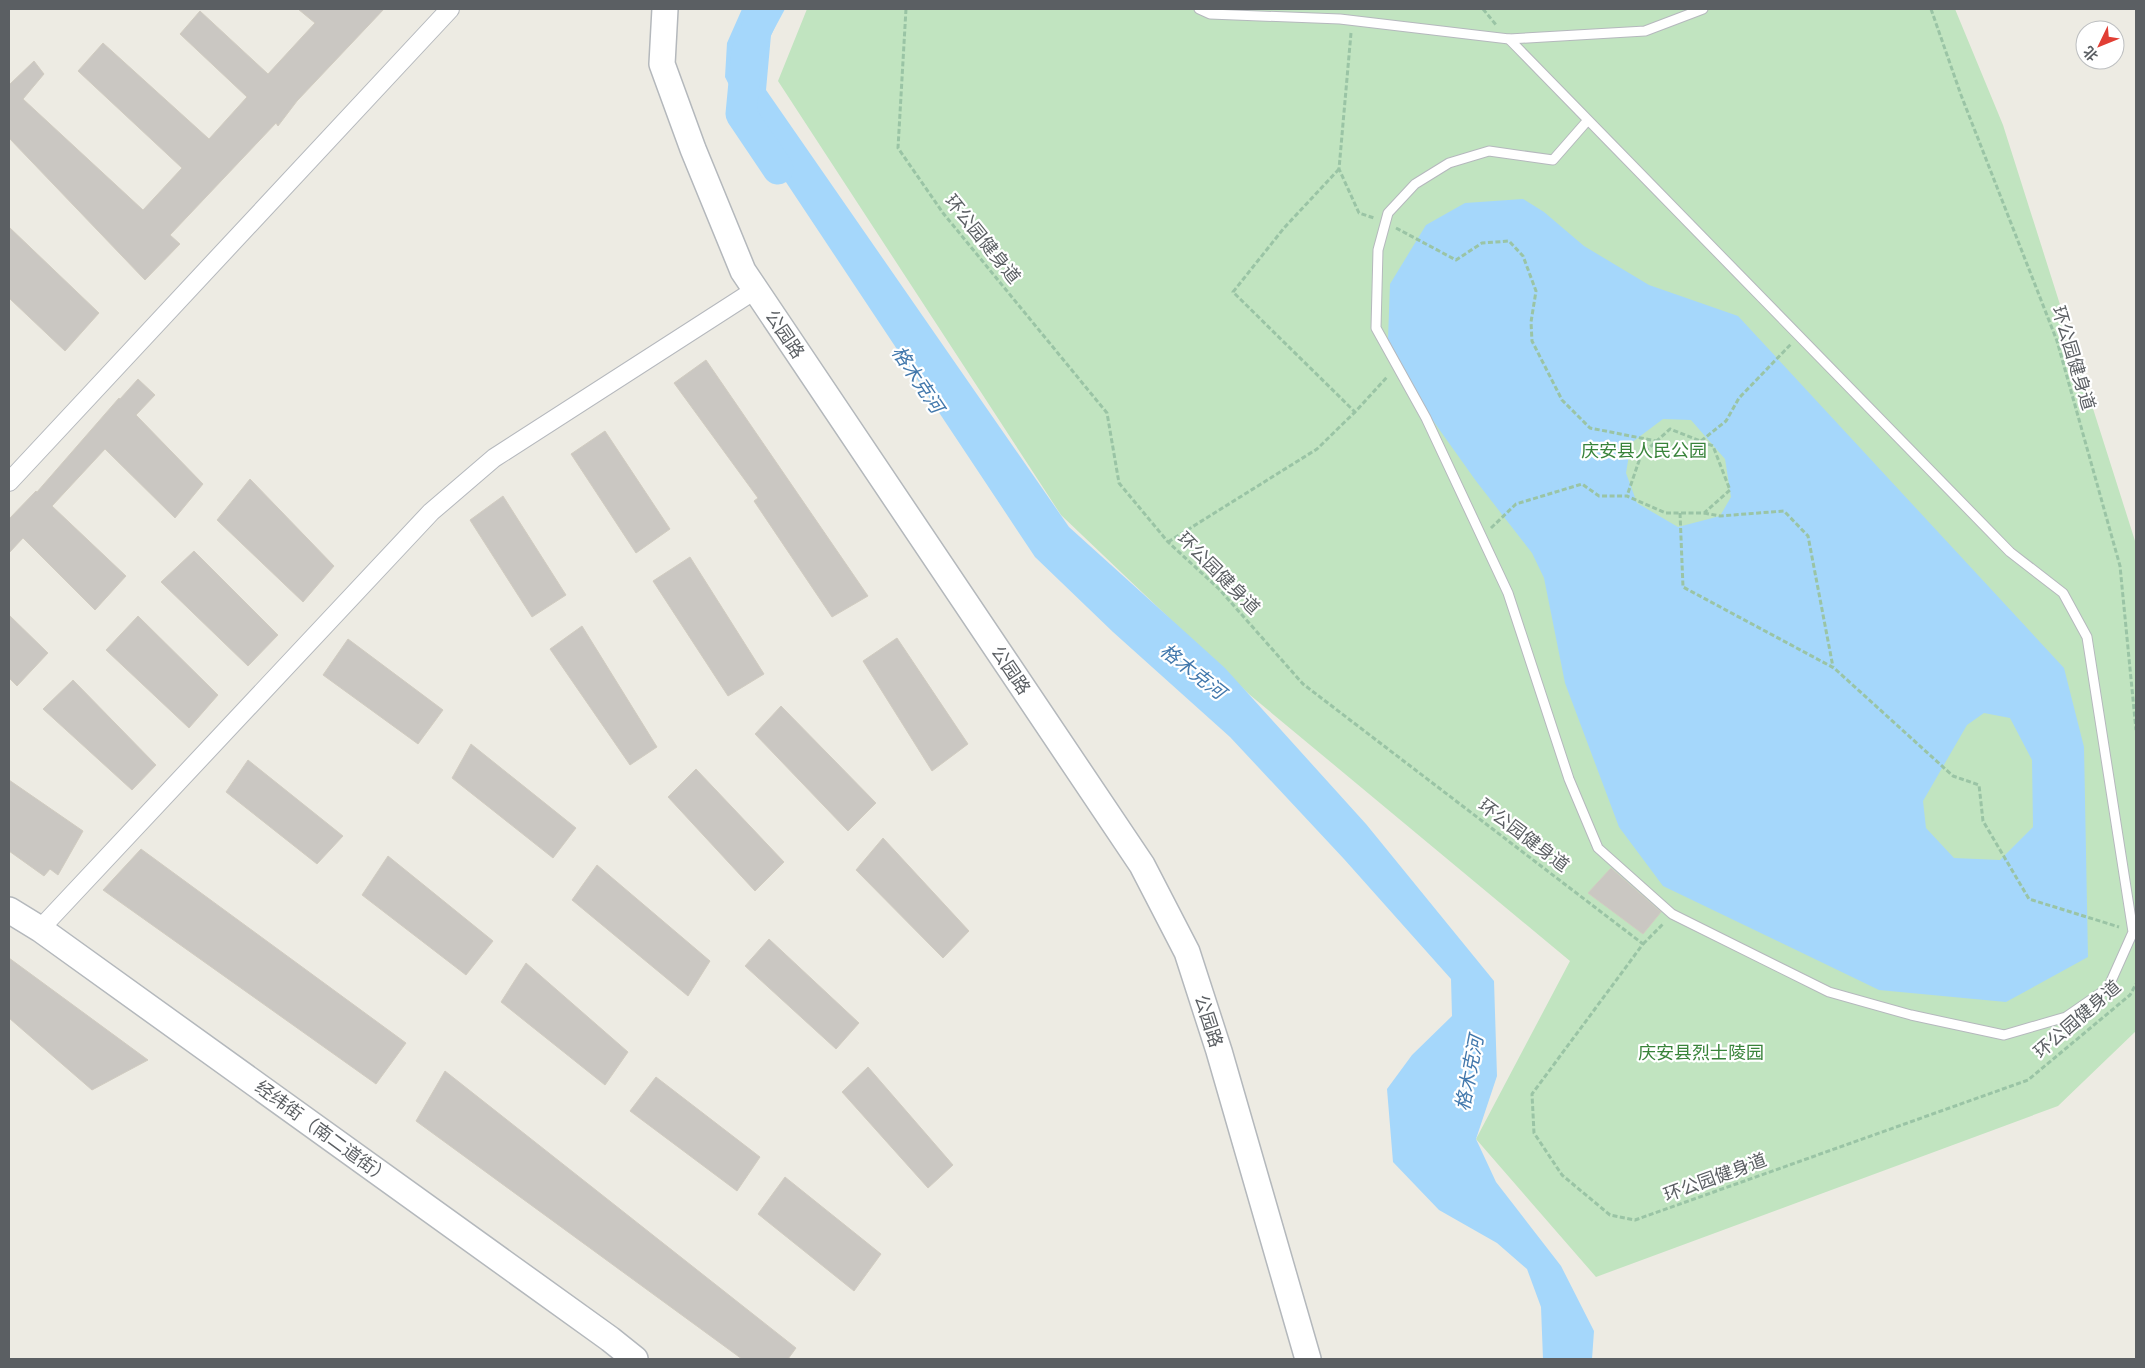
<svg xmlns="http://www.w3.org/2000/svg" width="2145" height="1368" font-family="Raleway,'Noto Sans SC',sans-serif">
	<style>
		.green { fill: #c1e4c0 }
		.water { fill: #a5d7fb; fill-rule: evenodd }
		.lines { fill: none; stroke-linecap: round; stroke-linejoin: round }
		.river { stroke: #a5d7fb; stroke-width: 31 }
		.building { fill: #cac7c2; stroke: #d1ccc1 }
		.lane-casing { stroke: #b5b8bd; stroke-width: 11 }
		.street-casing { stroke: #b5b8bd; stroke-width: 20 }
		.secondary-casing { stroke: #b4b8bc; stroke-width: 28 }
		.path { stroke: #9ac4a5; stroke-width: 3; stroke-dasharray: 5 2.5; stroke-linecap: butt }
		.lane { stroke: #fff; stroke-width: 9 }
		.street { stroke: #fff; stroke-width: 18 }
		.secondary { stroke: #fff; stroke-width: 25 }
		.labels { text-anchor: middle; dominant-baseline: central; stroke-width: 4.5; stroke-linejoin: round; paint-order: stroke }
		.street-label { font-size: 18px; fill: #5b5f63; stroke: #fff }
		.park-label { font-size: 18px; fill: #39843b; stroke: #fff }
		.water-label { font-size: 19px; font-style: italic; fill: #4278ac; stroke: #fff }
	</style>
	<rect width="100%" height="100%" fill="#edebe3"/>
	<polygon class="green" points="807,9 1955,9 2003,125 2136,544 2136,1031 2058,1106 1596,1277 1476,1139 1570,961 1250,695 1061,515 778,81"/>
	<g class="water">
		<polygon points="742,9 785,9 771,35 766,90 1069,527 1225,668 1366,824 1494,981 1497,1076 1476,1139 1496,1182 1561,1266 1594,1331 1592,1359 1543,1359 1541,1307 1527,1269 1497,1243 1439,1210 1393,1162 1387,1089 1412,1055 1452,1016 1451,979 1344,859 1230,737 1113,632 1035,557 754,134 725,77 727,43"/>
		<path d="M1523 199 1544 212 1584 246 1649 285 1738 316 2064 668 2084 747 2088 957 2006 1002 1879 990 1663 886 1619 827 1565 683 1544 578 1532 553 1476 481 1414 394 1388 339 1390 284 1426 225 1465 203ZM1663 419 1691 420 1725 459 1731 497 1720 516 1678 527 1637 503 1626 473 1631 443ZM1984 713 2010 718 2032 760 2033 827 2000 860 1954 858 1926 828 1923 801 1967 725Z"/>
	</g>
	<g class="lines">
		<polyline class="river" points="766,9 747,51 741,114 778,169"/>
	</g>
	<g class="building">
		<polygon points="298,9 384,9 297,101 278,126 276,123 170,235 180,244 145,280 9,138 9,85 34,61 44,74 23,99 143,210 182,168 78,71 103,43 209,139 247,97 180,34 200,11 268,74 315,23"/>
		<polygon points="9,227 99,313 65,351 9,298"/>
		<polygon points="706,360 868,596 832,617 754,501 758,498 674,383"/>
		<polygon points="138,379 155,395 136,415 203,484 175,518 105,449 52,506 126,576 95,610 23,538 9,553 9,519 36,491 37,492 119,398 120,399"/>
		<polygon points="605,431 670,529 636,553 571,454"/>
		<polygon points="250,479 334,566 303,602 217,520"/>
		<polygon points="503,496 566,595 532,617 470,520"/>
		<polygon points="194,551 278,635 248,666 161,582"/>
		<polygon points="690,557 764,674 728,696 653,581"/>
		<polygon points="9,615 48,653 17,686 9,678"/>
		<polygon points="138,616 218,695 189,728 106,650"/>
		<polygon points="582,626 657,747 630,765 550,649"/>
		<polygon points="897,638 968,744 932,771 863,661"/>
		<polygon points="348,639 443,710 418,744 323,675"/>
		<polygon points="73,680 156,765 132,790 43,709"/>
		<polygon points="781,706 876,803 848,831 755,734"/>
		<polygon points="471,744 576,828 553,858 452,778"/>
		<polygon points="248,760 343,836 317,864 226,792"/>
		<polygon points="696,769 784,862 755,891 668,797"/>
		<polygon points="9,780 83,831 58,875 50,869 44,876 9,851"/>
		<polygon points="883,838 969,931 943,958 856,870"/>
		<polygon points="141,849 406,1043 376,1084 103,890"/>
		<polygon points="388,856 493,941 466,975 362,895"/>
		<polygon points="597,865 710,961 688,996 572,900"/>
		<polygon points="1611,868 1661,912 1643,934 1588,893"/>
		<polygon points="769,939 859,1023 836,1049 745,966"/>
		<polygon points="9,958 148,1060 92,1090 9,1018"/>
		<polygon points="526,963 628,1052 605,1085 501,1002"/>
		<polygon points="868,1067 953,1165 928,1188 842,1092"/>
		<polygon points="445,1071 796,1348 788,1359 742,1359 416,1121"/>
		<polygon points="656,1077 760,1157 737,1191 630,1111"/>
		<polygon points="785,1177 881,1254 854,1291 758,1214"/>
	</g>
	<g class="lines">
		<g class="lane-casing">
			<g id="lane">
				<polyline points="1199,9 1210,14 1340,19 1509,39 1645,31 1703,9"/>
				<polyline points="1509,39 2010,552 2063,593 2087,637 2133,932 2108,988 2066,1017 2004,1035 1911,1015 1829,992 1672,914 1598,848 1569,779 1508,593 1426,418 1376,328 1378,250 1388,213 1415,184 1449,163 1489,151 1553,160 1588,120"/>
			</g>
		</g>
		<g class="street-casing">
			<g id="street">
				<polyline points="9,482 450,9"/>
				<polyline points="40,929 431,512 494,458 755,290"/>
			</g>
		</g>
		<g class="secondary-casing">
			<g id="secondary">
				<polyline points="665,9 662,64 693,149 743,271 1142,865 1187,952 1219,1051 1308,1359"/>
				<polyline points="9,910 40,929 610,1339 635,1359"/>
			</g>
		</g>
		<g class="path">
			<polyline points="906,9 898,148 943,213 1107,413 1119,483 1168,542 1219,589 1303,684 1643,944 1532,1094 1534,1133 1562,1175 1610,1215 1635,1220 2028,1080 2130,995 2136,984"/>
			<polyline points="1483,9 1497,26"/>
			<polyline points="1931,9 1961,95 2057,341 2120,566 2136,730"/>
			<polyline points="1351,33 1339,169 1359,213 1374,218"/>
			<polyline points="1339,169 1284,228 1233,292 1355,412 1388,376"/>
			<polyline points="1396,228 1456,260 1482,243 1509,241 1523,256 1536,291 1531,322 1532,341 1562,400 1590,428 1656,441"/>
			<polyline points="1701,441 1726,421 1739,398 1792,343"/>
			<polyline points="1680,513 1683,587 1834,668 1953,776 1979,785 1983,821 2029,899 2119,927"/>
			<polyline points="1704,513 1720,516 1784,511 1808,536 1833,667"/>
			<polyline points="1491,528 1516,504 1582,484 1599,496 1627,496 1666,513 1704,513 1730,490 1713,446 1670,429 1641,455 1627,496"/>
			<polyline points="1168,542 1317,449 1355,412"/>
			<polyline points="1643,944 1664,923"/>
		</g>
		<use href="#lane" class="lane"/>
		<use href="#street" class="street"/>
		<use href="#secondary" class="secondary"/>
	</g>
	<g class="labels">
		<g class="street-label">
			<text transform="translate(983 239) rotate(51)">环公园健身道</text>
			<text transform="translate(785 334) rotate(56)">公园路</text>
			<text transform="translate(2074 358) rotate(73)">环公园健身道</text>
			<text transform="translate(1219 573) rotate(45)">环公园健身道</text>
			<text transform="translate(1011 670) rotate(56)">公园路</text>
			<text transform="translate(1524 835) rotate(37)">环公园健身道</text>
			<text transform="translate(2077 1019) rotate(-41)">环公园健身道</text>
			<text transform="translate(1209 1021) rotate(72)">公园路</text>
			<text transform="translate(323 1132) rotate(36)">经纬街（南二道街）</text>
			<text transform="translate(1715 1177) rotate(-20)">环公园健身道</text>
		</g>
		<g class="park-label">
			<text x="1644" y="450">庆安县人民公园</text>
			<text x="1701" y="1052">庆安县烈士陵园</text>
		</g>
		<g class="water-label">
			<text transform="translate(918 379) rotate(56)">格木克河</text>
			<text transform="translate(1193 671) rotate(38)">格木克河</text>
			<text transform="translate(1469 1073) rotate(-79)">格木克河</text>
		</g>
	</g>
	<rect width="2145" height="1368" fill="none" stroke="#5b5f63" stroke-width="20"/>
	<g transform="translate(2100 45) rotate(227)"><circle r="24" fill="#ffffff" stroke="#bdbfc1"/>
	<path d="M0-4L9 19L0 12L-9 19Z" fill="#e13e34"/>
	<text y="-8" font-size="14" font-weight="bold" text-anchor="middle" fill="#5b5f63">北</text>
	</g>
</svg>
